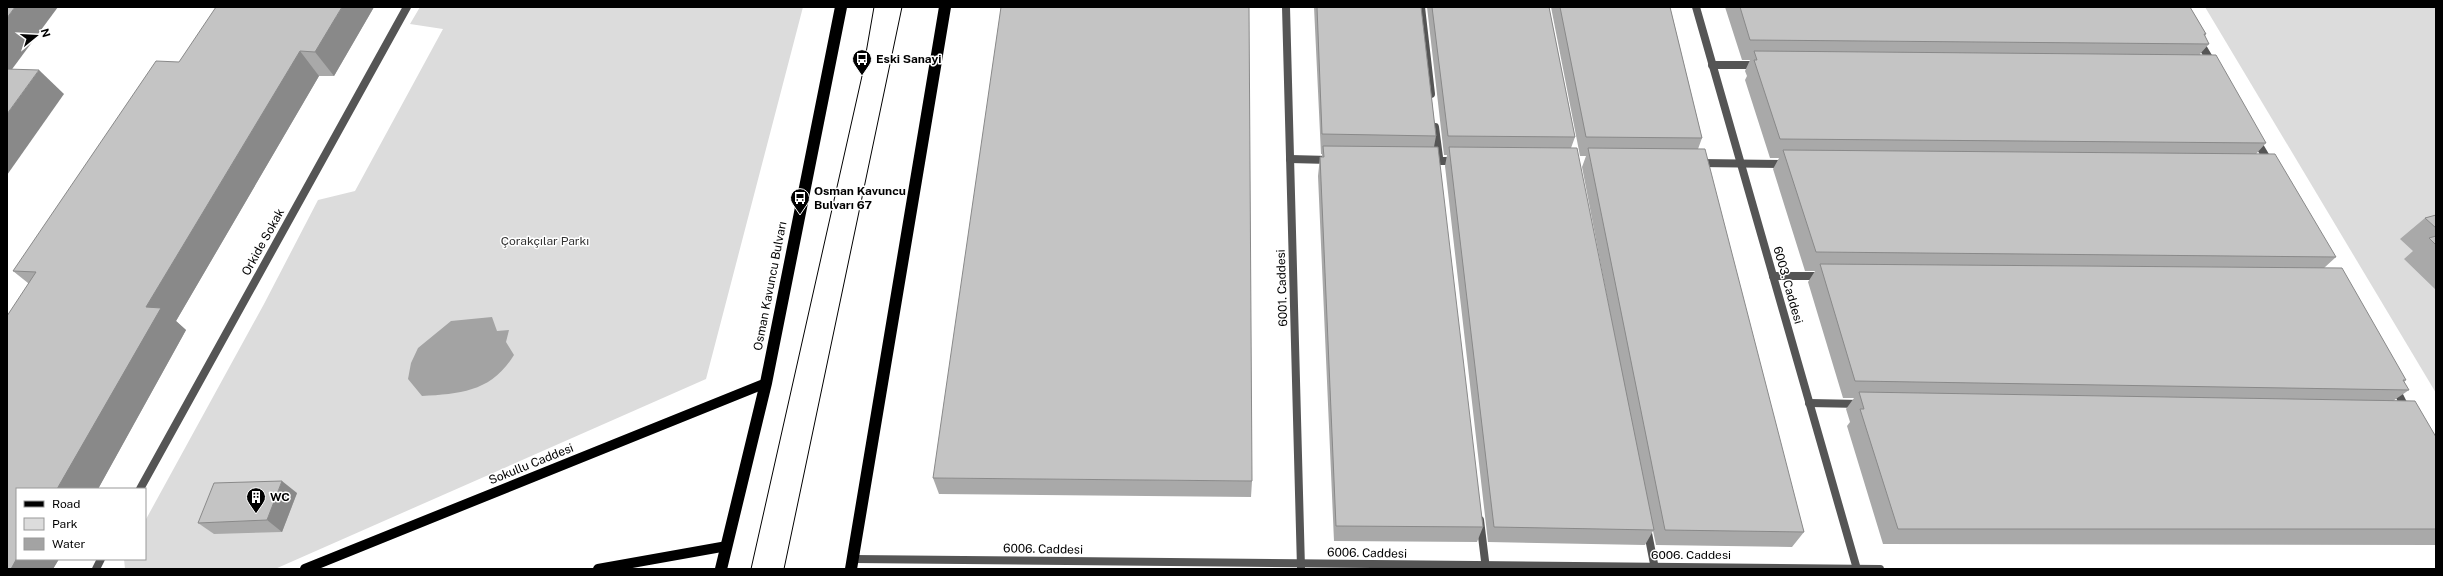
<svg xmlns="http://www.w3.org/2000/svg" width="2443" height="576" font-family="'Public Sans',sans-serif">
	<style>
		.green { fill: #dcdcdc }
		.water { fill: #a3a3a3 }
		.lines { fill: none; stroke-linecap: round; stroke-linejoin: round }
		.street { stroke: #555; stroke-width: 8 }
		.primary { stroke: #000; stroke-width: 10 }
		.highway { stroke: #000; stroke-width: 12 }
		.tram { stroke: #000; stroke-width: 1 }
		.wall { fill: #a9a9a9 }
		.shaded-wall { fill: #898989 }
		.building { fill: #c4c4c4; stroke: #898989 }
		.labels { text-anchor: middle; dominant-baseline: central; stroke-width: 3; stroke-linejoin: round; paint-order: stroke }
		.poi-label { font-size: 12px; font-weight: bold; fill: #000; stroke: #fff; text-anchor: start }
		.park-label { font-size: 12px; fill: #333; stroke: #fff }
		.street-label { font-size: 12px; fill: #000; stroke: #fff }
	</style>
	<rect width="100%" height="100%" fill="#fff"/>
	<g class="green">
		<polygon points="420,7 803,7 706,379 275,569 125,569 124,559 145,559 145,521 264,304 318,200 355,191 443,29 410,24"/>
		<polygon points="2205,7 2436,7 2436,393"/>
	</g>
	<path class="water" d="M492 317 497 331 509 330 506 342 514 355C492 391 462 394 422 396L408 379 411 363 418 348 451 321Z"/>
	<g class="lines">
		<g class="street">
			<polyline points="1286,7 1301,568"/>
			<polyline points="1421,7 1431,94"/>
			<polyline points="1696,7 1857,569"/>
			<polyline points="2199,41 2212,63"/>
			<polyline points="1712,65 1758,65"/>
			<polyline points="1435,127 1439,157"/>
			<polyline points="2256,140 2269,162"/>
			<polyline points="1290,159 1329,160"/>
			<polyline points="1429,161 1455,161"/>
			<polyline points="1699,163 1785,164"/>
			<polyline points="1773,276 1822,276"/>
			<polyline points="2395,387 2407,411"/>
			<polyline points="1809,403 1861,404"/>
			<polyline points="140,489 407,7"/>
			<polyline points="1480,520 1486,569"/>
			<polyline points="1647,528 1655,569"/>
			<polyline points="853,559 1880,569"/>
			<polyline points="96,569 101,559"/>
		</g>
		<g class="primary">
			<polyline points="305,569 766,383"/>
			<polyline points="598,569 727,546"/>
		</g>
		<g class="highway">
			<polyline points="721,569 766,383 841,7"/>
			<polyline points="851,569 945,7"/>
		</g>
		<g class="tram">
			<polyline points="751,569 862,76 874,7"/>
			<polyline points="784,569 902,7"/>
		</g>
	</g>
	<g class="wall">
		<polygon points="374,7 334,76 319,76 176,321 186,330 98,489 17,489 17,559 59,559 53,569 7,569 28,283 13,271 179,62"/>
		<polygon points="1314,7 1421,7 1436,136 1434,147 1483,527 1477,542 1334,541 1318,176 1320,157 1322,157 1322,154 1321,154"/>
		<polygon points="1427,7 1549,7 1575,137 1571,148 1620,364 1582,167 1586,156 1580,156 1551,7 1670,7 1702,138 1698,149 1804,532 1792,547 1656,545 1653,531 1645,545 1488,542 1445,166 1447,155 1444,155"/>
		<polygon points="1725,7 2190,7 2206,34 2205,36 2209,44 2200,54 2266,143 2256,154 2336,257 2324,268 2406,380 2404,382 2409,390 2393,401 2436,437 2436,545 1883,544 1847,426 1850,422 1846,409 1854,398 1843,398 1808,282 1815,271 1805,271 1773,169 1779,158 1770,158 1745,80 1747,76 1745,71 1750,60 1742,60"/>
		<polygon points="2436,215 2436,290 2404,259 2413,251 2400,239 2425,218"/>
		<polygon points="933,478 1252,481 1251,497 939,494"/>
		<polygon points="297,493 282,532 214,534 198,523"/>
	</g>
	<g class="shaded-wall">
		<polygon points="15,7 58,7 7,76 7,18"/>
		<polygon points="342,7 374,7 334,76 315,52"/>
		<polygon points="300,51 319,76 176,321 186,330 98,489 57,489 146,307"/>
		<polygon points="39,70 64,94 7,175 7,114"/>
		<polygon points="282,481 297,493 282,532 267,520"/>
		<polygon points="17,558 17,559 59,559 53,569 11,569"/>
	</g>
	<g class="building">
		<polygon points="7,7 15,7 7,18"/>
		<polygon points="216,7 342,7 315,52 300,51 146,307 161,308 57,489 17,489 17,558 11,569 7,569 7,316 36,272 13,271 156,61 179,62"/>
		<polygon points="1001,7 1249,7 1252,481 933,478"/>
		<polygon points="1317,7 1421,7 1436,136 1322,134"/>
		<polygon points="1432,7 1549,7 1575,137 1448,136"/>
		<polygon points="1560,7 1670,7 1702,138 1586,137"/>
		<polygon points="1740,7 2190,7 2206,34 2204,34 2209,44 1750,40"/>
		<polygon points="1754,51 2216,55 2266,143 1780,139 1754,60 1757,60"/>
		<polygon points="7,69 39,70 7,114"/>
		<polygon points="1323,146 1438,147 1483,527 1336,526 1320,157 1324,157"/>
		<polygon points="1449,147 1577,148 1654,530 1494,527"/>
		<polygon points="1588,148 1705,149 1804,532 1665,530"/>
		<polygon points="1783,150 2275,154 2336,257 1816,252"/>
		<polygon points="2436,215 2436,228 2425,218"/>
		<polygon points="2436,236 2436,245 2429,238"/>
		<polygon points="1820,264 2342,268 2406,380 2403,380 2409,390 1855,381"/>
		<polygon points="1859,392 2415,401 2436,437 2436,529 1898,529 1860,409 1864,409"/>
		<polygon points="282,481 267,520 198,523 214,483"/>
	</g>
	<defs>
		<g id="bus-pin" transform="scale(1)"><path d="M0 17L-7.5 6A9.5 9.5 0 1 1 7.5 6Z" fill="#000" stroke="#fff"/><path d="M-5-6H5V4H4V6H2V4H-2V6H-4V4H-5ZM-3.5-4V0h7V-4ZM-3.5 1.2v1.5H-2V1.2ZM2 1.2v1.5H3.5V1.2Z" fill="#fff"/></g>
		<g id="building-pin" transform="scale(1)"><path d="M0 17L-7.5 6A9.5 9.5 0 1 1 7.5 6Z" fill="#000" stroke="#fff"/><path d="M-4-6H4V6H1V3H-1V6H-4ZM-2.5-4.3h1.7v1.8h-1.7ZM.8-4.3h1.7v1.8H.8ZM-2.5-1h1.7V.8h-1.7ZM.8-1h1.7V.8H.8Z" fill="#fff"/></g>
	</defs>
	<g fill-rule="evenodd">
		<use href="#bus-pin" x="862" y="59"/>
		<use href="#bus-pin" x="800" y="198"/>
		<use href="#building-pin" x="256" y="497"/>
	</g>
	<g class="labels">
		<g class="poi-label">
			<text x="876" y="59">Eski Sanayi</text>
			<text x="814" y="191">Osman Kavuncu<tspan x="814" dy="14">Bulvarı 67</tspan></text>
			<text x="270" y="497">WC</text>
		</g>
		<g class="park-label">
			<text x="545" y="241">Çorakçılar Parkı</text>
		</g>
		<g class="street-label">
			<text transform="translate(263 242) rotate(-61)">Orkide Sokak</text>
			<text transform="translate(1788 285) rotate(74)">6003. Caddesi</text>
			<text transform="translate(770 286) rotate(-79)">Osman Kavuncu Bulvarı</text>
			<text transform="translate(1282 288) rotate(-92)">6001. Caddesi</text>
			<text transform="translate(531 464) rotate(-22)">Sokullu Caddesi</text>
			<text transform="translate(1043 549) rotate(1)">6006. Caddesi</text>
			<text transform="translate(1367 553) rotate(1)">6006. Caddesi</text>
			<text x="1691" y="555">6006. Caddesi</text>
		</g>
	</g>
	<rect width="2443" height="576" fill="none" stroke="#000000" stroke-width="16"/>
	<rect x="16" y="488" width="130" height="72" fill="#ffffff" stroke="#999999"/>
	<rect x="24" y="501" width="20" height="6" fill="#000000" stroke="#999999"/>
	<text x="52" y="508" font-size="12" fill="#000000">Road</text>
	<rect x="24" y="518" width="20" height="12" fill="#dcdcdc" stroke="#999999"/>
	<text x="52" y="528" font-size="12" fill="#000000">Park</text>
	<rect x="24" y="538" width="20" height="12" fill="#a3a3a3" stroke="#999999"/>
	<text x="52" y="548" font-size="12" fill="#000000">Water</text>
	<g transform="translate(36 36) rotate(72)" stroke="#ffffff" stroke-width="3" paint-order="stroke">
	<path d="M0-3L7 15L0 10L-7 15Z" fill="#000000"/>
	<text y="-6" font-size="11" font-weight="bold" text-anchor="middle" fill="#000000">N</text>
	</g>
</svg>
